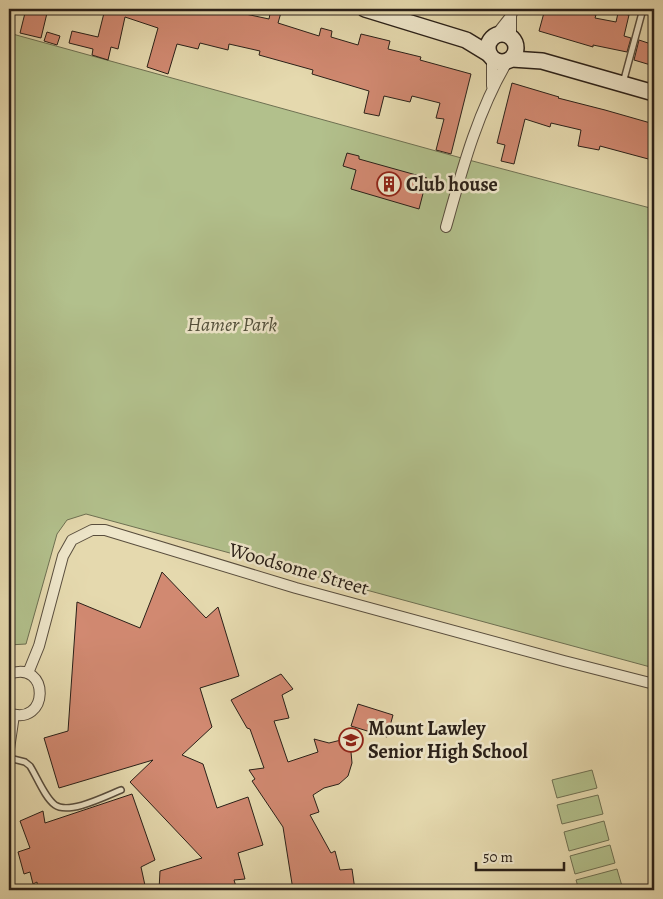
<svg xmlns="http://www.w3.org/2000/svg" width="663" height="899" font-family="Alegreya,serif">
	<style>
		.green { fill: #b2c08c; stroke: #6e7052 }
		.building { fill: #d18971; stroke: #2a2018 }
		.lines { fill: none; stroke-linecap: round; stroke-linejoin: round }
		.service-casing { stroke: #594e3e; stroke-width: 8 }
		.minor-casing { stroke: #594e3e; stroke-width: 12 }
		.secondary-casing { stroke: #2a2018; stroke-width: 18 }
		.service { stroke: #eee6ca; stroke-width: 5 }
		.minor { stroke: #eee6ca; stroke-width: 10 }
		.secondary { stroke: #eee6ca; stroke-width: 15 }
		.labels { text-anchor: middle; dominant-baseline: central; stroke-width: 5; stroke-linejoin: round; paint-order: stroke }
		.poi-label { font-size: 20px; font-weight: bold; fill: #2a2018; stroke: #eee6ca; text-anchor: start }
		.park-label { font-size: 20px; font-style: italic; fill: #53503b; stroke: #eee6ca }
		.street-label { font-size: 20px; fill: #2a2018; stroke: #eee6ca }
	</style>
	<rect width="100%" height="100%" fill="#e5d9ae"/>
	<filter id="stains"><feTurbulence type="fractalNoise" baseFrequency=".004" numOctaves="4"/><feColorMatrix values="0 0 0 0 .2 0 0 0 0 .09 0 0 0 0 .02 0 0 0 .5 -.17"/></filter>
	<radialGradient id="worn" r=".72"><stop offset=".6" stop-color="#630" stop-opacity="0"/><stop offset="1" stop-color="#630" stop-opacity=".3"/></radialGradient>
	<g class="green">
		<polygon points="9,33 465,159 654,209 654,668 86,514 67,520 57,534 26,644 9,645"/>
		<polygon points="592,770 597,788 557,798 552,780"/>
		<polygon points="598,795 603,814 562,824 557,805"/>
		<polygon points="604,821 609,840 569,851 564,832"/>
		<polygon points="610,845 615,863 575,874 570,856"/>
		<polygon points="617,869 622,886 607,890 579,890 576,880"/>
	</g>
	<g class="building">
		<polygon points="26,9 48,9 41,38 20,33"/>
		<polygon points="105,9 222,9 269,19 271,9 282,9 278,23 319,36 321,28 332,31 331,37 358,45 361,34 390,41 388,49 421,57 420,60 471,74 451,154 436,150 444,119 436,118 440,103 412,96 410,102 384,96 379,116 364,113 369,91 312,74 313,70 259,55 260,51 229,44 228,50 200,43 198,49 177,44 168,74 147,67 158,28 125,17 118,49 111,47 108,60 92,55 93,49 69,43 72,31 98,37"/>
		<polygon points="545,9 592,9 591,14 596,15 595,18 616,22 618,13 629,15 624,36 631,38 627,52 593,45 593,47 539,31"/>
		<polygon points="47,32 60,36 57,45 44,41"/>
		<polygon points="639,40 654,45 654,66 634,60"/>
		<polygon points="512,83 559,97 558,98 605,110 654,124 654,149 652,160 600,146 599,150 578,146 581,130 551,123 550,127 525,119 514,164 501,161 505,145 497,143"/>
		<polygon points="347,153 359,156 359,159 427,178 419,209 351,189 356,170 343,166"/>
		<polygon points="162,572 206,618 218,607 239,676 200,688 212,727 182,755 203,764 217,808 248,797 263,845 238,853 245,879 234,880 237,890 159,890 160,871 202,858 130,782 153,760 59,788 44,738 68,731 77,602 140,628"/>
		<polygon points="281,674 293,689 282,695 289,718 274,721 288,762 318,752 314,739 329,743 341,740 346,742 351,752 352,763 348,776 339,784 324,788 313,795 319,812 310,815 331,853 335,851 340,870 352,869 355,890 293,890 283,827 252,781 255,779 249,770 264,768 250,729 247,728 231,700"/>
		<polygon points="358,704 393,715 387,737 351,726"/>
		<polygon points="132,794 155,860 141,867 146,890 38,890 37,882 33,884 30,872 24,874 18,852 30,848 20,821 43,811 45,823"/>
	</g>
	<g class="lines">
		<g class="service-casing">
			<g id="service">
				<polyline points="623,83 643,9"/>
				<path d="M9 758 25 762 30 766C37 777 45 798 55 805 69 815 106 796 121 790"/>
			</g>
		</g>
		<g class="minor-casing">
			<g id="minor">
				<polyline points="496,35 511,16"/>
				<polyline points="511,36 511,16 513,9"/>
				<polyline points="492,86 492,58"/>
				<path d="M446 227C462 170 477 113 507 62"/>
				<polyline points="28,673 39,646 63,556 72,540 92,530 105,530 296,588 564,661 654,684"/>
				<path d="M9 674C51 659 49 728 9 713"/>
				<polyline points="9,749 14,715"/>
			</g>
		</g>
		<g class="secondary-casing">
			<g id="secondary">
				<polyline points="365,9 466,40 489,54"/>
				<circle cx="502" cy="48" r="14"/>
				<polyline points="512,59 542,61 654,93"/>
			</g>
		</g>
		<use href="#service" class="service"/>
		<use href="#minor" class="minor"/>
		<use href="#secondary" class="secondary"/>
	</g>
	<defs>
		<g id="building-ring" transform="scale(1.25)"><circle r="9.5" fill="#eee6ca" stroke="#8f2418" stroke-width="1.5"/><path d="M-4-6H4V6H1V3H-1V6H-4ZM-2.5-4.3h1.7v1.8h-1.7ZM.8-4.3h1.7v1.8H.8ZM-2.5-1h1.7V.8h-1.7ZM.8-1h1.7V.8H.8Z" fill="#8f2418"/></g>
		<g id="school-ring" transform="scale(1.25)"><circle r="9.5" fill="#eee6ca" stroke="#8f2418" stroke-width="1.5"/><path d="M0-5L7-2L0 1L-7-2ZM-4 1L0 2.5L4 1V4Q0 6-4 4Z" fill="#8f2418"/></g>
	</defs>
	<g fill-rule="evenodd">
		<use href="#building-ring" x="389" y="184"/>
		<use href="#school-ring" x="351" y="740"/>
	</g>
	<g class="labels">
		<g class="poi-label">
			<text x="406" y="184">Club house</text>
			<text x="368" y="728">Mount Lawley<tspan x="368" dy="23">Senior High School</tspan></text>
		</g>
		<g class="park-label">
			<text x="232" y="324">Hamer Park</text>
		</g>
		<g class="street-label">
			<text transform="translate(299 569) rotate(16)">Woodsome Street</text>
		</g>
	</g>
	<rect width="663" height="899" fill="none" stroke="#e5d9ae" stroke-width="30"/>
	<rect x="10" y="10" width="643" height="879" fill="none" stroke="#2a2018" stroke-width="2.5"/>
	<rect x="15" y="15" width="633" height="869" fill="none" stroke="#2a2018"/>
	<path d="M476 862v8h88v-8" fill="none" stroke="#2a2018" stroke-width="2.5"/>
	<text x="483" y="862" font-size="15" fill="#2a2018" stroke="#eee6ca" stroke-width="4" paint-order="stroke">50 m</text>
	<rect width="100%" height="100%" filter="url(#stains)"/>
	<rect width="100%" height="100%" fill="url(#worn)"/>
</svg>
